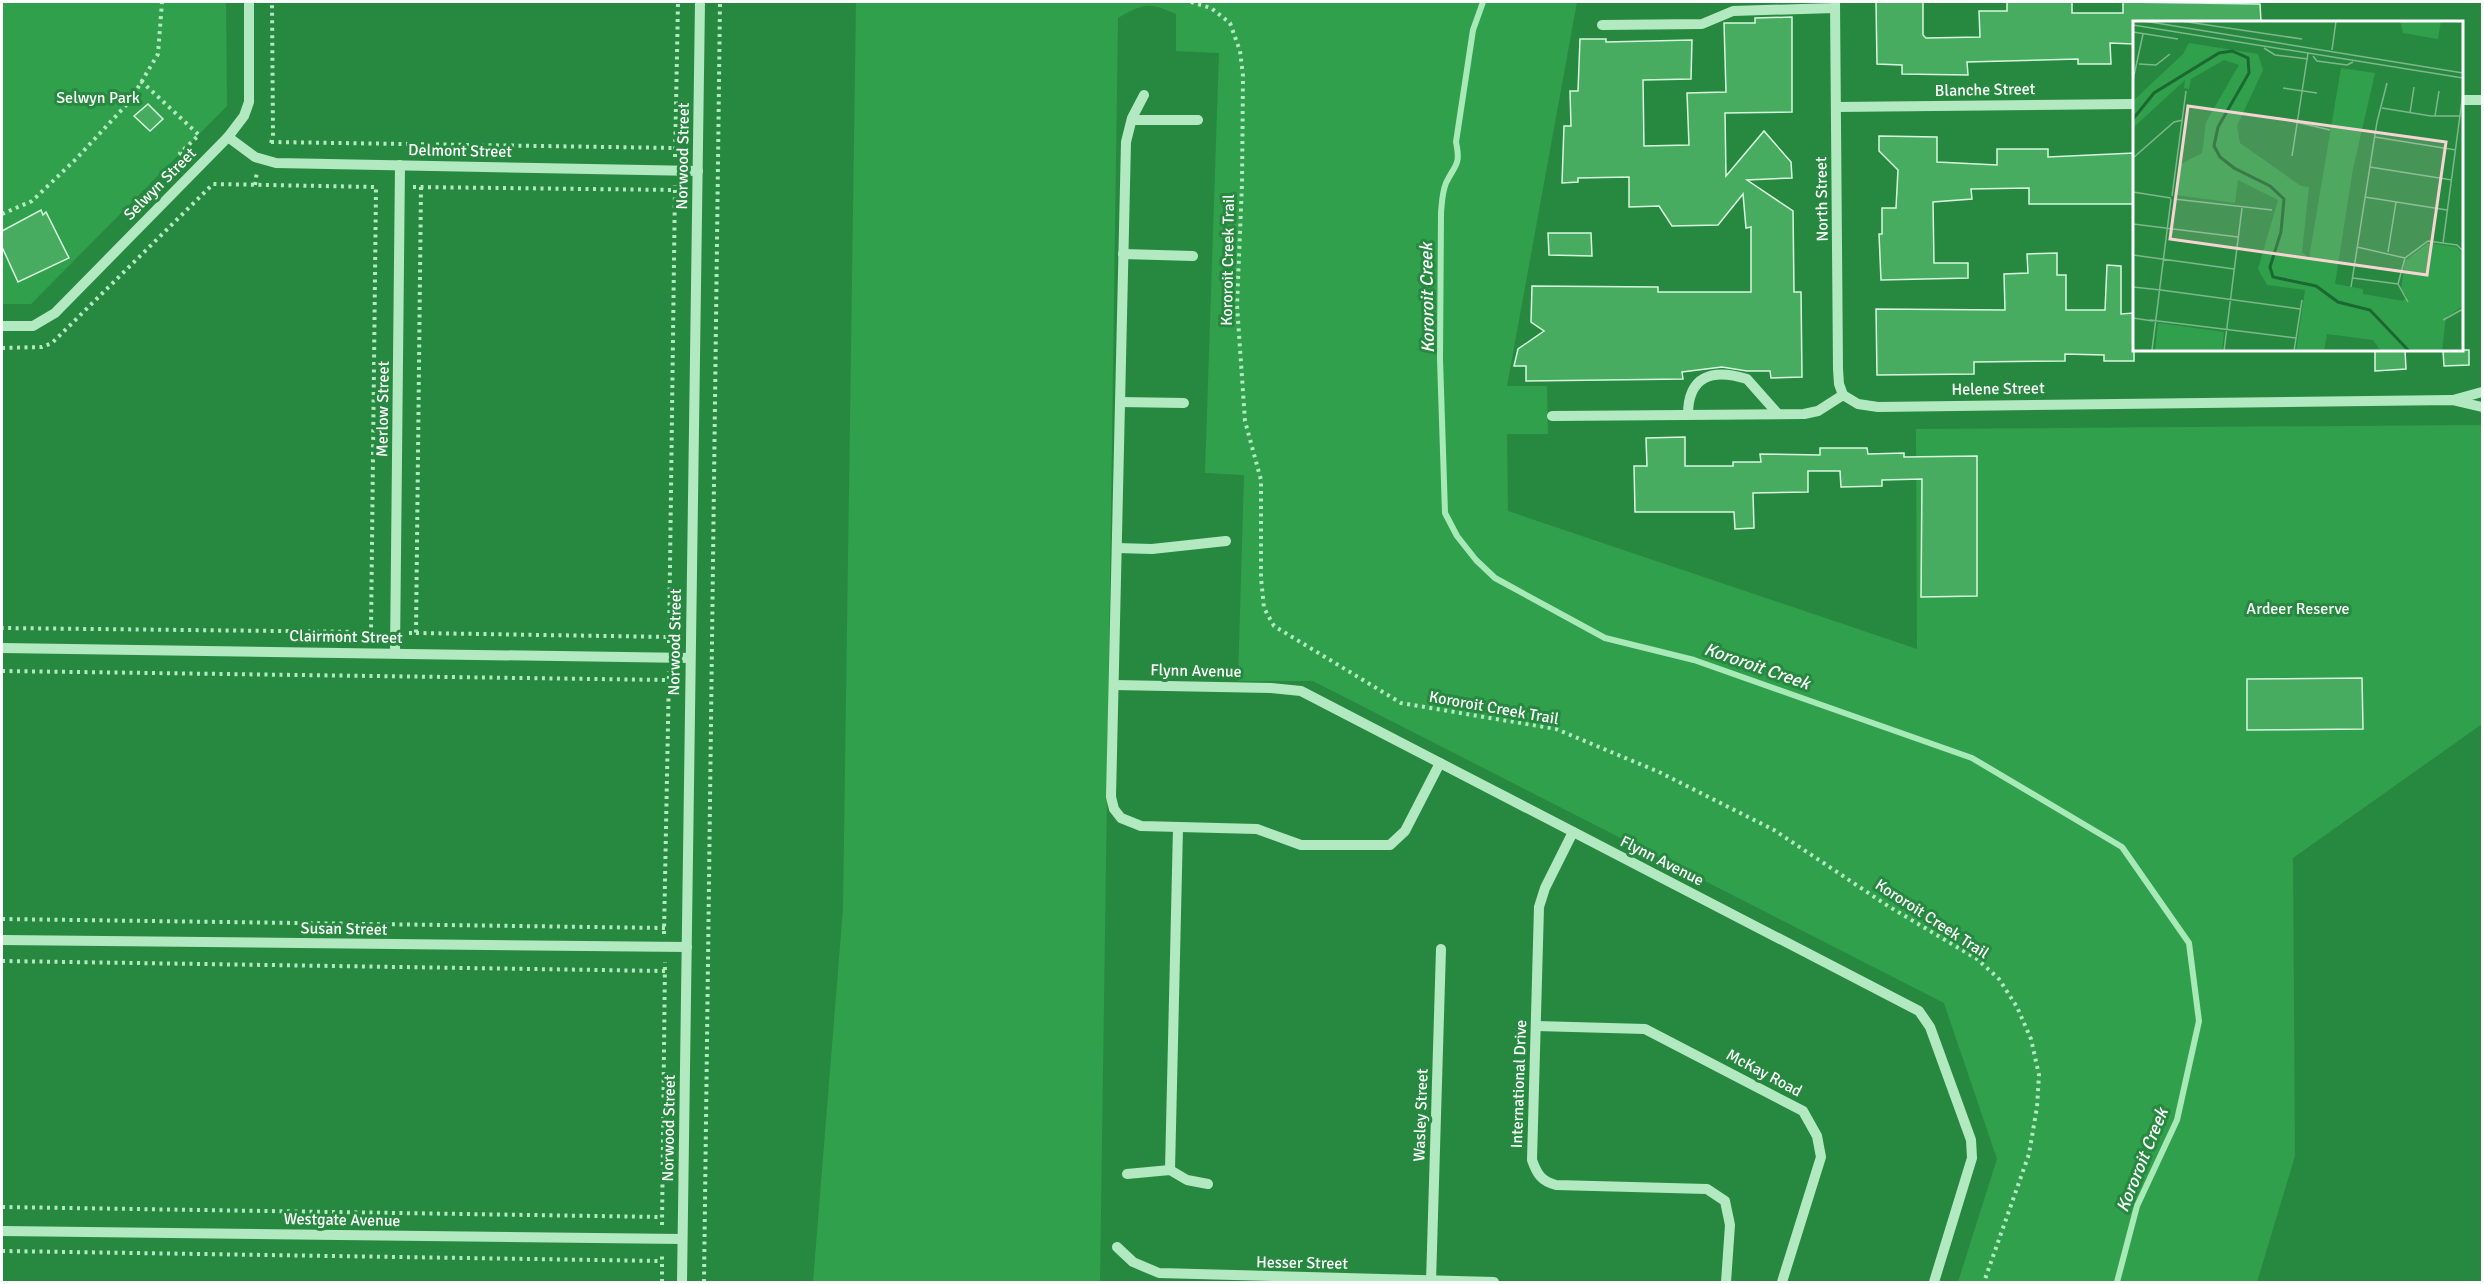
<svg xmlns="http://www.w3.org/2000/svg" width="2484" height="1284" font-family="Signika,sans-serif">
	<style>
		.green { fill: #31a04c }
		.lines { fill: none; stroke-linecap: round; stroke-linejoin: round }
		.stream { stroke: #a8eab7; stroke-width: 6 }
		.building { fill: #47ac60; stroke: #d7f7df; stroke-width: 1.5 }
		.path { stroke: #b3e9c0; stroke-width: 4; stroke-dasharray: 3 4.5; stroke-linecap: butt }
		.minor { stroke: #b3e9c0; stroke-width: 10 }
		.labels { text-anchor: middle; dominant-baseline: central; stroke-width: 6; stroke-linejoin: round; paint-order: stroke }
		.street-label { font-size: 16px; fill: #fff; stroke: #278940 }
		.park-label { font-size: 16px; fill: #fff; stroke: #278940 }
		.water-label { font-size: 18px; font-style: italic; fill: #fff; stroke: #278940 }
		.inset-river { fill: none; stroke: #1b6930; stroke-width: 3 }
		.inset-road { fill: none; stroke: #7db88c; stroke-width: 1.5 }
		.view { fill: #f7d4d4; fill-opacity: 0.15; stroke: #f7d4d4; stroke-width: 3 }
		.inset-edge { fill: none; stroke: #fff; stroke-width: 3 }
	</style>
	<rect width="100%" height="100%" fill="#278940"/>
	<g class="green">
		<polygon points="2,2 226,2 227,106 31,304 2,304"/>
		<path d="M856 2H1577L1507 386H1547L1548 434H1507L1508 511 1917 649 1916 429 2482 425V724L2293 858 2295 1156 2257 1282H1958L1997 1159 1944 1003 1313 681H1238L1244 475 1205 473 1219 53 1176 51V14C1149 2 1144 3 1118 18L1100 1282H813L843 909Z"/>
	</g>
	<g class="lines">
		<path class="stream" d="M1483 2 1473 30 1456 142C1461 166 1455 164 1446 183 1442 193 1442 202 1441 213L1440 359 1445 513 1457 536 1476 560 1495 578 1605 638 1694 660 1972 758 2122 847 2189 943 2199 1021 2177 1120 2137 1206 2117 1282"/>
	</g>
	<g class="building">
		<polygon points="1876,2 1923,2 1923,35 1926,38 1980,37 1979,11 2007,11 2007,2 2072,2 2072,13 2123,13 2123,2 2260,4 2261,22 2134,22 2134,44 2110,43 2111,64 2078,64 2078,59 1967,62 1968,75 1902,74 1902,65 1877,64"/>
		<polygon points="1792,17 1792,112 1725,113 1726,176 1764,131 1791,162 1792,178 1747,180 1793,211 1794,292 1801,292 1802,377 1771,378 1770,371 1747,371 1722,367 1682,372 1683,379 1526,381 1526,366 1514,366 1518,349 1544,331 1531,322 1532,286 1658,287 1658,292 1751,292 1751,227 1746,228 1743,194 1718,225 1672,226 1659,206 1629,207 1629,177 1578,178 1578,182 1562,183 1564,126 1571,126 1570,91 1578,91 1580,39 1606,39 1606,42 1692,40 1691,79 1643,80 1644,146 1689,145 1687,93 1726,92 1724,23 1755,23 1755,18"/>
		<polygon points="148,104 163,119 150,131 134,116"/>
		<polygon points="1879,136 1937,137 1937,162 1997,165 1997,149 2048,149 2048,157 2134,153 2134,204 2029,204 2029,188 1971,189 1972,199 1933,202 1934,263 1968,263 1968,278 1881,280 1879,234 1882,234 1882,208 1896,208 1898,170 1879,151"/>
		<polygon points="41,210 43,215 46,212 69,258 18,282 2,247 2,231"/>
		<polygon points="1548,233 1591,233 1592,256 1549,255"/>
		<polygon points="2057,253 2057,275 2066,275 2066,310 2105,310 2107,265 2121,266 2121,314 2134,313 2134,361 2104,361 2104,355 2065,354 2065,361 1974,362 1974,374 1877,375 1876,309 2005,310 2004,274 2028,273 2027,254"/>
		<polygon points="2375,350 2405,350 2406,369 2375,371"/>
		<polygon points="2443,350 2469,350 2469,365 2444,366"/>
		<polygon points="1685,437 1685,466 1733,466 1733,462 1761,462 1760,454 1820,455 1820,448 1867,448 1868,454 1904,453 1904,457 1977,456 1977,596 1921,597 1922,479 1882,480 1882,486 1841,487 1840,471 1808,471 1808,492 1753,493 1754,528 1735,529 1734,512 1635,512 1634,466 1647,466 1646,438"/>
		<polygon points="2362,678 2363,729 2247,730 2247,679"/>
	</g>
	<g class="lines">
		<g class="path">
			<polyline points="1191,2 1211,8 1230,23 1240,51 1243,76 1242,184 1237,305 1245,421 1261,480 1261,578 1264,608 1274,626 1401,703 1556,729 1659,772 1774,830 1888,906 1977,959 1999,979 2017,1007 2031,1039 2039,1075 2037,1107 2029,1154 1984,1282"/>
			<polyline points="141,81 199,135 180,153 186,159"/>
			<polyline points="271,142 675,148"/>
			<polyline points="271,143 273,136 272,2"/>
			<polyline points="675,157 678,2"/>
			<polyline points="255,185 257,171"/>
			<polyline points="413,187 675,190"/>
			<polyline points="2,214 32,201 76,159 130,101 158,54 162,2"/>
			<polyline points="2,348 42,347 52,343 213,184 376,187 371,632 2,628"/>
			<polyline points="409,633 416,633 421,187"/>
			<polyline points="416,633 670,637"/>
			<polyline points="669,643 675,185"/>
			<polyline points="2,671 669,680"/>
			<polyline points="2,919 665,928"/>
			<polyline points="664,934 669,671"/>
			<polyline points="2,961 665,971"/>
			<polyline points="2,1207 662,1217"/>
			<polyline points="662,1225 665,962"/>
			<polyline points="2,1251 662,1261"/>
			<polyline points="662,1282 662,1253"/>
			<polyline points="704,1282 720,2"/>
		</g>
		<g class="minor">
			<polyline points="1835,2 1838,369 1839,384 1843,395"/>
			<polyline points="1602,25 1702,24 1733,11 1835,8"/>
			<polyline points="1144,95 1132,118 1126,142 1111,797 1114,809 1121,818 1141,826 1257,829 1301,845 1390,845 1405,831 1440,763"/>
			<polyline points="2462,100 2482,100"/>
			<polyline points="1836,107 2134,104"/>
			<polyline points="1132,120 1198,120"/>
			<polyline points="228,137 255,157 276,163 698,171"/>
			<polyline points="1123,254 1193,256"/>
			<polyline points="2,326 33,326 55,313 228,137 244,116 249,102 249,2"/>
			<polyline points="2453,400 2482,392"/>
			<polyline points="1120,402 1184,403"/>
			<path d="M1688 415C1688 376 1712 368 1747 379L1778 414"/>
			<polyline points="1552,416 1804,414 1818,411 1843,395 1858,404 1878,407 2452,400 2482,407"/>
			<polyline points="1117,548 1152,549 1226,541"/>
			<polyline points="2,648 690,658"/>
			<polyline points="395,653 400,165"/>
			<polyline points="1114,685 1271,688 1301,691 1919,1011 1930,1027 1971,1140 1972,1158 1934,1282"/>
			<path d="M1573 832 1545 888 1539 907 1532 1160C1537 1174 1541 1181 1556 1185L1707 1189 1725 1201 1730 1225 1726 1282"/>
			<polyline points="2,940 687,947"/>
			<polyline points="1536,1026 1645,1029 1803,1111 1817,1136 1821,1157 1782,1282"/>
			<polyline points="1170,1170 1178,828"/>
			<polyline points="1127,1174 1170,1170 1187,1180 1208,1184"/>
			<polyline points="2,1231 682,1239"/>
			<polyline points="1117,1247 1133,1262 1159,1273 1494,1282"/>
			<polyline points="682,1282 700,2"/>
			<polyline points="1431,1282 1441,949"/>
		</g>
	</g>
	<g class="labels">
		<g class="street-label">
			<text transform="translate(1985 90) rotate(-1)">Blanche Street</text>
			<text transform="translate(460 151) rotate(1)">Delmont Street</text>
			<text transform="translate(683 156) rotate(-89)">Norwood Street</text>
			<text transform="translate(160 184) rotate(-45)">Selwyn Street</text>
			<text transform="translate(1822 199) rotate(-91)">North Street</text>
			<text transform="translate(1228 260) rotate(-89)">Kororoit Creek Trail</text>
			<text transform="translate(1998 389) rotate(-1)">Helene Street</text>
			<text transform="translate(383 409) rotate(-89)">Merlow Street</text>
			<text transform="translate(346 637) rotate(1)">Clairmont Street</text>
			<text transform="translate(675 642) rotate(-89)">Norwood Street</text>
			<text transform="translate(1196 671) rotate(1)">Flynn Avenue</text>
			<text transform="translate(1494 708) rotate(10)">Kororoit Creek Trail</text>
			<text transform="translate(1662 861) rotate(27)">Flynn Avenue</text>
			<text transform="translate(1932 919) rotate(33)">Kororoit Creek Trail</text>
			<text transform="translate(344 929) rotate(1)">Susan Street</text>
			<text transform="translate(1764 1073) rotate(28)">McKay Road</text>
			<text transform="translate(1519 1084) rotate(-88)">International Drive</text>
			<text transform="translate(1421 1115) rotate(-88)">Wasley Street</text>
			<text transform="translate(669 1128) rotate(-89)">Norwood Street</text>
			<text transform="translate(342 1220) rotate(1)">Westgate Avenue</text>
			<text transform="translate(1302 1263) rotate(1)">Hesser Street</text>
		</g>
		<g class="park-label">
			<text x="98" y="98">Selwyn Park</text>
			<text x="2298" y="609">Ardeer Reserve</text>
		</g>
		<g class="water-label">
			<text transform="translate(1427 298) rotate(-91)">Kororoit Creek</text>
			<text transform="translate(1757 666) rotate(19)">Kororoit Creek</text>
			<text transform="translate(2142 1160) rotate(-68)">Kororoit Creek</text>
		</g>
	</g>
	<g transform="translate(2133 21)">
		<rect width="330" height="330" fill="#278940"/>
		<path d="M267 0H308L305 18 270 12ZM56 22 125 33 130 49 104 105 107 122 168 165 176 166 169 231 176 237 208 47 242 52 220 148 202 263 230 268V273L270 280 274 276 268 269 272 240 295 222 324 226 330 234V285L313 296 309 330H248L240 319 194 313 191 330H163L172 269 134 264 125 248 145 179 105 159 102 182 43 174 46 144 69 132 73 101 106 44 91 39 58 58 56 68 51 67 52 59 0 107V80L50 33ZM25 302 91 311 89 330H22Z" fill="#31a04c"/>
		<path class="inset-river" d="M0 98 21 72 86 32 99 30 115 37 116 52 85 106 81 125 87 136 101 147 137 165 151 178 148 211 137 246 140 256 183 265 205 281 237 289 276 330"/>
		<path class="inset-road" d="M11 0 330 52M48 0 169 18M0 4 330 57M0 11 45 18M131 27 142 34 175 38M199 29 203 0M180 35 184 40 214 44 220 41M6 43 23 44 37 33M0 59 10 13M150 67 184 72M249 87 298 95H327M277 92 281 66M302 95 306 70M145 97 197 109M242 116 323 129M159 135 175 32M0 137 41 101 50 99M237 146 319 159M0 171 38 177M39 175 53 70M232 176 314 189M41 178 139 189M0 203 105 216M310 222 330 72M224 226 272 237M255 231 263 181M0 234 101 248M220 257 265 263M0 266 28 269M218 266 244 101 254 62M28 269 167 288M275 281 265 263 272 237 295 220 324 224 330 230M0 297 20 300M17 299 163 317M310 299 330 288M19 329 38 178M91 330 109 187M161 330 169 279"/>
		<path class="view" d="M55 85 313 121 294 254 37 218Z"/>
		<rect width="330" height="330" class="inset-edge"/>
	</g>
	<rect width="2484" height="1284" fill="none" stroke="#ffffff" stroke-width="6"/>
</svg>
